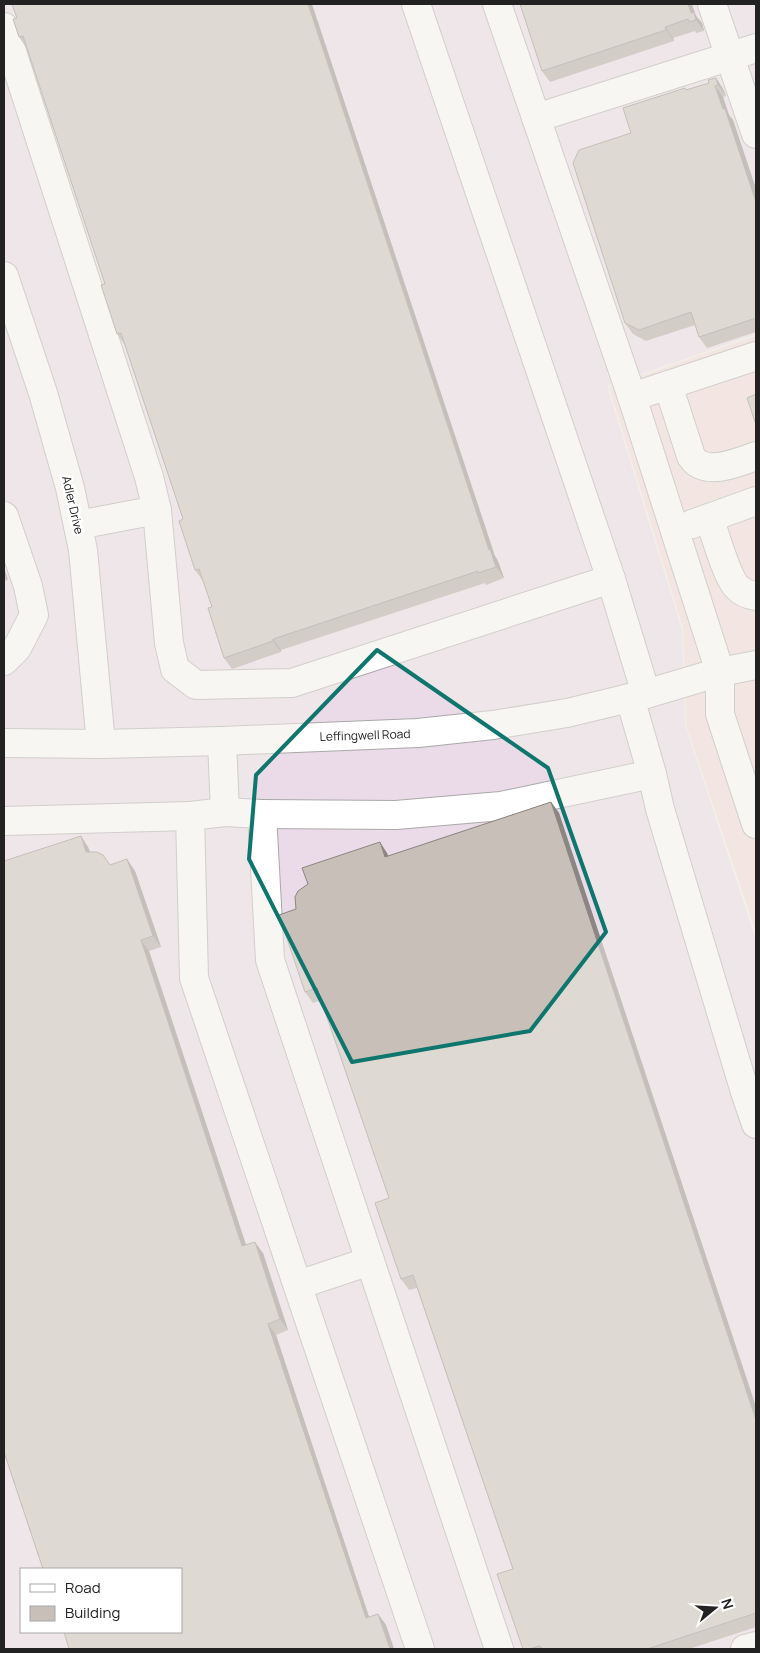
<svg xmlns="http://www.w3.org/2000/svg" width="760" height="1653" font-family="Manrope,sans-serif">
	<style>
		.commercial { fill: #f2dad9 }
		.industrial { fill: #ebdbe8; fill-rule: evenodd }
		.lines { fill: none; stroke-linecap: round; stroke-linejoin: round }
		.minor-casing { stroke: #a9a9a9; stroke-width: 30 }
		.minor { stroke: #fff; stroke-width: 28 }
		.wall { fill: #aba49e }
		.shaded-wall { fill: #8b8681 }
		.building { fill: #c7bfb8; stroke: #8b8681 }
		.marked { fill: none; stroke: #0f766e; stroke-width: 4; stroke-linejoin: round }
		.labels { text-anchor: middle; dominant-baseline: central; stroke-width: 5; stroke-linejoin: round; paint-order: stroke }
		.street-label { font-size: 12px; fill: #222; stroke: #fff }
	</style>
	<rect width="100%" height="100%" fill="#f2efe9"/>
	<polygon class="commercial" points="756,336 756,932 686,725 683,628 609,387"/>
	<path class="industrial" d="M4 4H756V334L607 386 682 630 685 725 756 940V1649H4ZM21 1569H181V1632H21Z"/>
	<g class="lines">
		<g class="minor-casing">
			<g id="minor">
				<polyline points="416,4 611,579"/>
				<polyline points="497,4 632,397"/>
				<polyline points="712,4 756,134"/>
				<polyline points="4,27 149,477 157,510"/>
				<polyline points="536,118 756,48"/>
				<polyline points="4,276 43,393 70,488 83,550 101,744"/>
				<polyline points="756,356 632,397 720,672 720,714 756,824"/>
				<path d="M668 385 691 456C693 459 696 463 699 464 715 473 741 461 756 456"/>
				<polyline points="4,516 28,586 34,615 17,648 4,661"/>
				<path d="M709 518C715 533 727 579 738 588 743 593 750 595 756 596"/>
				<polyline points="692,524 756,501"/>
				<polyline points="78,525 157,510 169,643 175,669 196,685 292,683 611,579 646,694"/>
				<polyline points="222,741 225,812 190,816 194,978 420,1649"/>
				<polyline points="4,743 101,744 222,741 418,733 493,725 567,713 646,694 720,672 756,665"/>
				<polyline points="652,774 660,809 745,1092 756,1124"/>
				<polyline points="225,812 262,814 270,960 499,1649"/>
				<polyline points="262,814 396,815 501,806 652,774 630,698"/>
				<polyline points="4,821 190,816"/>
				<polyline points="298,1285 370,1261"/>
				<polyline points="745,1649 756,1646"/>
			</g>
		</g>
		<use href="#minor" class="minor"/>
	</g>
	<g class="wall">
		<polygon points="696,16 702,23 704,31 696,33 695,31 673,38 674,41 550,82 542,71"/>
		<polygon points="13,19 495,556 498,561 504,578 486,585 485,583 281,650 281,652 232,669 224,658 212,607 203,581 195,570 183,519 125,345 117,334 105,284 27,49 19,37"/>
		<polygon points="716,78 723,89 726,96 723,97 729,115 733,120 756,189 756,332 707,348 699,337 695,325 646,341 633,334 625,323 631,133 687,90 709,83"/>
		<polygon points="4,568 8,580 4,581"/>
		<polygon points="551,802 559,813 756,1407 756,1627 689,1649 523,1649 513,1569 417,1288 409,1290 401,1279 389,1198 321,1000 313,1003 305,992 296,909 387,853 388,856"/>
		<polygon points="88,847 90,852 110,865 135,871 161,947 149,951 246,1245 263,1253 288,1330 276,1335 369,1617 378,1614 386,1625 394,1649 69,1649"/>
	</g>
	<g class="shaded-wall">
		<polygon points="308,4 312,4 495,556 498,561 504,578 496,567 489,550"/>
		<polygon points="688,4 692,4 696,16 702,23 704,31 691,13"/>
		<polygon points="665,27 673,38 674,41 666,30"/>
		<polygon points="716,78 723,89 726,96 718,85"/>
		<polygon points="715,86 723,97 729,115 733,120 756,189 756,202"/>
		<polygon points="4,568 8,580 4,574"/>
		<polygon points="273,639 281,650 281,652 273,641"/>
		<polygon points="551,802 559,813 756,1407 756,1420"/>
		<polygon points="81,836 88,847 94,863 86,852"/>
		<polygon points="380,842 387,853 393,869 385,857"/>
		<polygon points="127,859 135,871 161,947 153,936"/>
		<polygon points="141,940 149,951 250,1257 242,1246"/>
		<polygon points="255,1242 263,1253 288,1330 280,1319"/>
		<polygon points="268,1324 276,1335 373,1629 366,1618"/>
		<polygon points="378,1614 386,1625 394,1649 390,1649"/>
	</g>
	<g class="building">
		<polygon points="12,4 308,4 489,550 490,549 496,567 478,573 478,571 273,639 273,641 224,658 208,608 212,607 199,569 195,570 179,521 183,519 121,333 117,334 101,285 105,284 23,36 19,37 13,19 17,18"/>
		<polygon points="520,4 688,4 691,13 694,12 696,20 689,22 688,19 665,27 666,30 542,71"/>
		<polygon points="716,78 718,85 715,86 723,109 725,109 756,202 756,318 699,337 691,312 639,330 625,323 573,163 579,150 631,133 623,108 685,88 686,90 709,83 708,80"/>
		<polygon points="756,394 756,425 747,398"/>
		<polygon points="551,802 756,1420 756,1613 647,1649 543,1649 540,1646 529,1649 523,1649 497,1574 513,1569 413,1275 401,1279 375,1203 389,1198 317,988 305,992 279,915 296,909 295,897 298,891 308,884 302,868 380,842 385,857"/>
		<polygon points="81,836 86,852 97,852 103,855 110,865 127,859 153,936 141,940 242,1246 255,1242 280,1319 268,1324 366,1618 378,1614 390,1649 69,1649 64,1632 181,1632 181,1569 43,1569 4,1452 4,861"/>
	</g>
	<path d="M0 0H760V1653H0ZM377 650 548 768 606 932 530 1031 352 1062 249 859 256 775Z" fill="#f2efe9" fill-opacity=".55" fill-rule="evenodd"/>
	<path class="marked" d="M377 650 548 768 606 932 530 1031 352 1062 249 859 256 775Z"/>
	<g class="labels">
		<g class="street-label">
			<text transform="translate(73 505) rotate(77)">Adler Drive</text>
			<text transform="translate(365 735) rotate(-2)">Leffingwell Road</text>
		</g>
	</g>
	<rect width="760" height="1653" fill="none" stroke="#222222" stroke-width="10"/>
	<rect x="20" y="1568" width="162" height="65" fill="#ffffff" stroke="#a7a7a7"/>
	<rect x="30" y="1584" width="25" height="8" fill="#ffffff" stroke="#a7a7a7"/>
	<text x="65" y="1593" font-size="15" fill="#222222">Road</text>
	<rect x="30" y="1606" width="25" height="15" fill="#c7bfb8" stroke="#a7a7a7"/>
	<text x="65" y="1618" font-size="15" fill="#222222">Building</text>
	<g transform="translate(715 1608) rotate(72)" stroke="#ffffff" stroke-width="4" paint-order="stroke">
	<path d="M0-4L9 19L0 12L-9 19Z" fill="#222222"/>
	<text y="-8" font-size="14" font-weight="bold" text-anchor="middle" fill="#222222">N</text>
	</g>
</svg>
